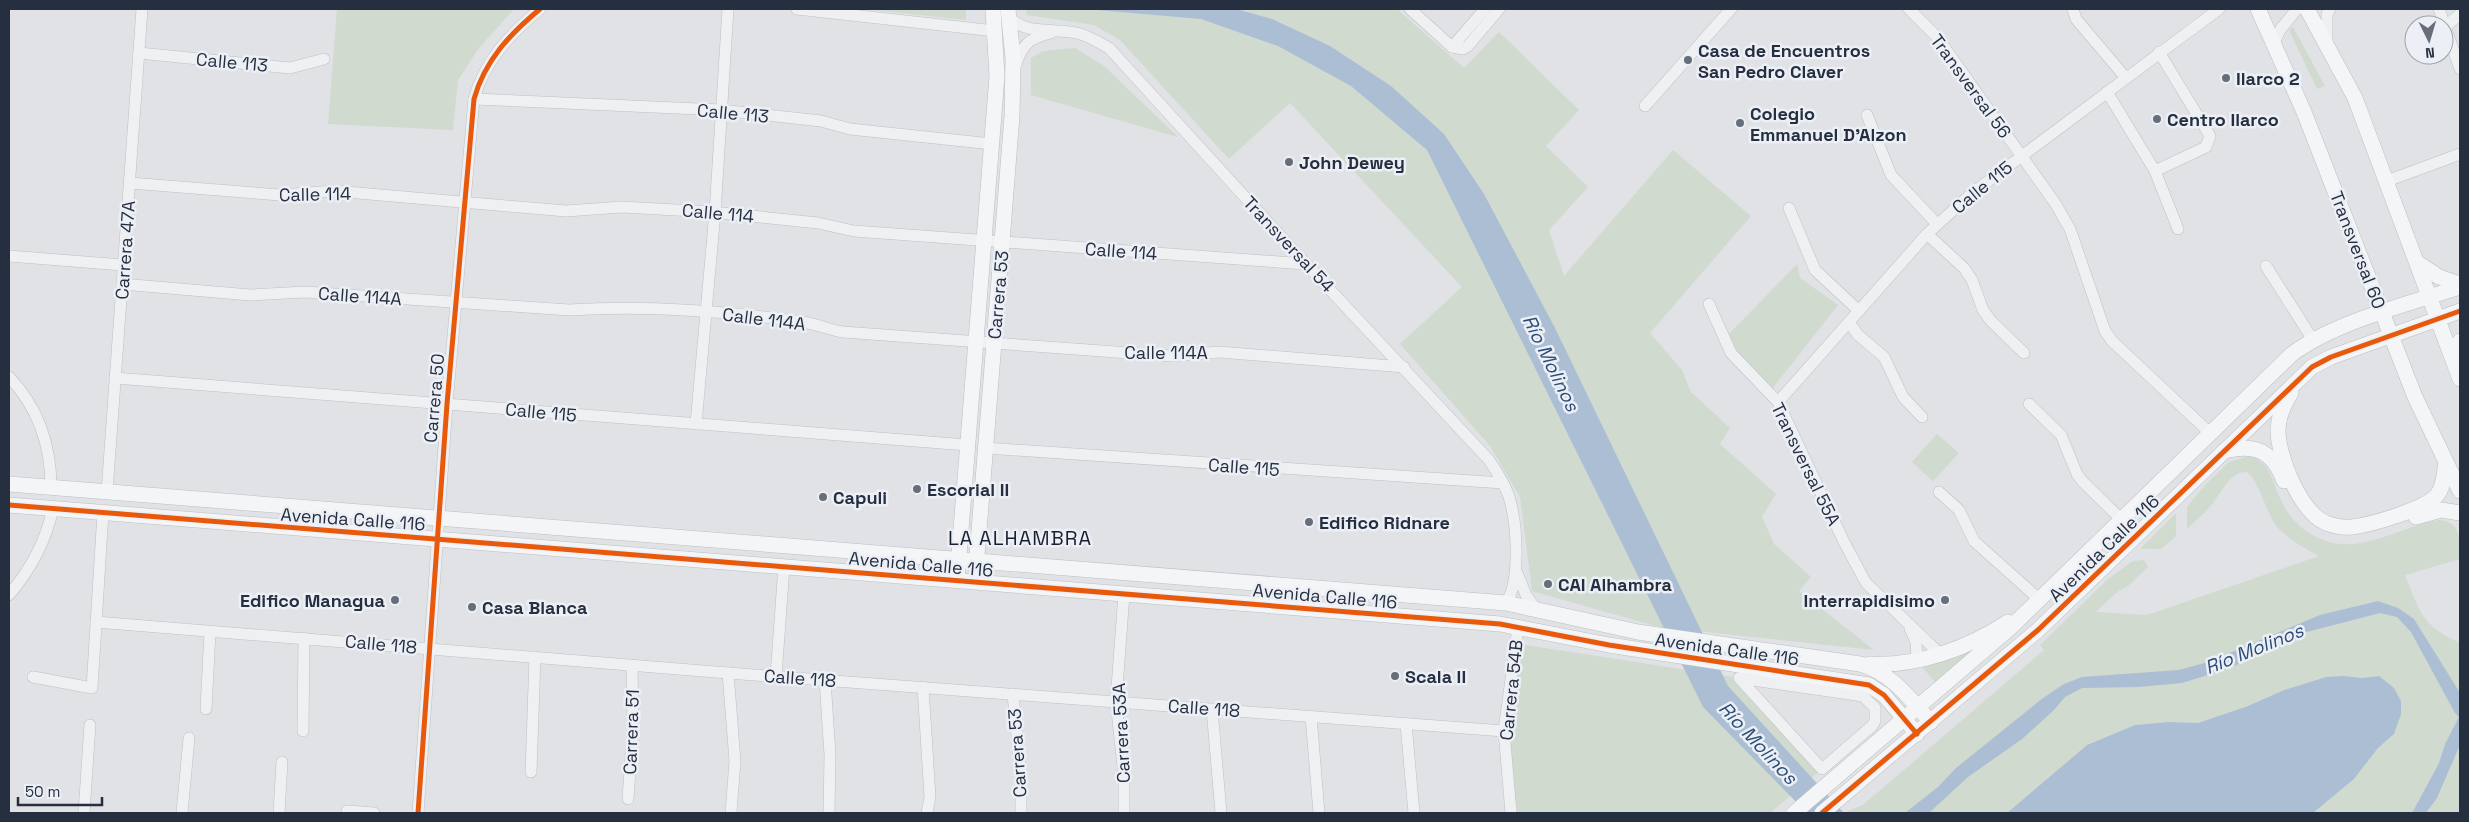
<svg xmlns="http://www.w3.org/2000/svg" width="2469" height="822" font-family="'Space Grotesk',sans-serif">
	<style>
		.green { fill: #d0dacf }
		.water { fill: #abbed4 }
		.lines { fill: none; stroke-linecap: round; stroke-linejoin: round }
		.minor-casing { stroke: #bec0c3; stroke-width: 12 }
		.major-casing { stroke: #bbbfc3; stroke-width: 16 }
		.minor { stroke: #eff0f2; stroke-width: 11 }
		.major { stroke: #f4f5f6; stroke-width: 15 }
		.cycleway-casing { stroke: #ecf0f6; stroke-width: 8 }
		.cycleway { stroke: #e8590c; stroke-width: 5 }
		.poi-dot { fill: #666e7a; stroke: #ecf0f6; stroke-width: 2 }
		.labels { text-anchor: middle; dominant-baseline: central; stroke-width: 5; stroke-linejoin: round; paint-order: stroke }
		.poi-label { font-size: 18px; font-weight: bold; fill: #252f40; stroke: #ecf0f6; text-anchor: start }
		.street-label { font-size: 18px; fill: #252f40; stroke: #ecf0f6 }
		.water-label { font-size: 19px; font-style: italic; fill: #2c4d77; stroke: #ecf0f6 }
		.quarter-label { font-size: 20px; letter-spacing: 1px; fill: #172030; stroke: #ecf0f6 }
	</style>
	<rect width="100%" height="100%" fill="#e0e2e5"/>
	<g class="green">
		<polygon points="337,9 514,9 479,48 458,80 453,130 328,124"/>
		<polygon points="864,9 966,9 966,20"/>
		<polygon points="1026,9 1397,9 1464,68 1499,32 1579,110 1546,146 1588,187 1549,230 1564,276 1673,150 1751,216 1650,333 1682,370 1691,392 1730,428 1720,444 1776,494 1762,517 1774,544 1811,577 1799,591 1874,650 1659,627 1532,591 1520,497 1490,446 1400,344 1462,287 1290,103 1229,159 1120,40 1094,25 1027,15"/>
		<polygon points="2293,27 2325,86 2317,89 2289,30"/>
		<polygon points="1075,48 1104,66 1178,137 1031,95 1031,58 1043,51"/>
		<polygon points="1797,264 1800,278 1838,305 1772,389 1738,353 1729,334"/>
		<polygon points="1937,434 1959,453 1933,481 1912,462"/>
		<path d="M2249 456C2271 462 2272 481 2281 500 2291 524 2316 543 2343 544 2376 546 2406 525 2439 520 2462 521 2460 542 2460 559L2405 575C2420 612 2421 625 2460 643V716L2445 744 2439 763 2412 813H2313L2354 779 2378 748 2394 734 2379 676 2361 678 2326 677 2284 690 2248 706 2198 723 2169 722 2135 725 2087 745 2007 813H1844L1863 805 2044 650 2040 645 2108 579 2133 561 2144 560 2148 567 2128 586 2117 592 2096 612 2147 615 2319 556C2304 548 2289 540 2277 527 2267 514 2257 477 2247 472 2231 471 2223 490 2215 500 2208 511 2196 520 2187 529V507L2205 485 2229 462Z"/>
		<polygon points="2176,513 2176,536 2161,549 2140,549"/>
		<polygon points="1519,644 1739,678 1822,769 1770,813 1518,813 1509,770 1508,726"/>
		<polygon points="1982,646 1937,684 1922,667"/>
		<polygon points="2460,745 2460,813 2426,813 2437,798"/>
	</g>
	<g class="water">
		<polygon points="1086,9 1236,9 1272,19 1330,46 1391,86 1444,134 1484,194 1555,328 1728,686 1844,813 1807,813 1703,707 1427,150 1351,86 1278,46 1201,19"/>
		<polygon points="2378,601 2398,608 2414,619 2460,693 2460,745 2437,798 2426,813 2412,813 2439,763 2445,744 2459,717 2455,713 2411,632 2397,617 2380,613 2303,633 2230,668 2182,683 2139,687 2082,688 2065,697 2054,710 2022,739 1968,777 1929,813 1905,813 1938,787 1956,768 2043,698 2064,684 2082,677 2179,670 2208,662 2320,615"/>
		<polygon points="2343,676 2361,678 2379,676 2394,688 2401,701 2401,714 2394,734 2378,748 2354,779 2313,813 2007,813 2087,745 2135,725 2169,722 2198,723 2248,706 2284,690 2326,677"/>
	</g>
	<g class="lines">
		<g class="minor-casing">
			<g id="minor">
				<polyline points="797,9 995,31"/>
				<polyline points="1410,9 1452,47 1463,49 1468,46 1499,9"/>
				<polyline points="1909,9 1937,37 2055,203 2070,229 2105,331 2112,341 2210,433"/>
				<polyline points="2073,9 2076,19 2126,78"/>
				<polyline points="2439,9 2460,69"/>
				<path d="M1010 18C1026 35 1056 28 1077 33 1089 36 1098 42 1109 48L1306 264 1489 460C1497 472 1505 484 1509 497 1517 522 1521 582 1506 603"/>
				<polyline points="2446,26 2460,14"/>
				<polyline points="2327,43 2327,14 2330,9"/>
				<polyline points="2273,45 2280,30 2297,9"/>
				<polyline points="1452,47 1485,9"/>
				<polyline points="139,53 290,68 324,59"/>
				<path d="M1016 65C1022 44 1030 38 1051 33"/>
				<polyline points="2107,92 2155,171 2178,229"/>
				<polyline points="474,99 721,110 821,121 850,129 992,144"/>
				<polyline points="1645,106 1731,9"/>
				<polyline points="1867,115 1891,175 1937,224"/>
				<polyline points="2155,171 2206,147 2210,136 2159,52"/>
				<polyline points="2387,181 2460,154"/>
				<polyline points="130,183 280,195 335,191 566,211 622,207 712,212 818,223 854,231 1306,264"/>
				<polyline points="1789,208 1815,270 1859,311"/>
				<polyline points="1927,234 1964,268 1972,280 1983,310 1991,321 2024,353"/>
				<polyline points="9,256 123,265"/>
				<polyline points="2266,266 2313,340"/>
				<path d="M122 284 250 295 305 292 569 310C646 305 726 311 803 322 816 324 830 330 843 332L1171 356 1219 352 1404 367"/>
				<polyline points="1709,304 1731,353 1778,402 1844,542 1866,583 1939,653"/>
				<polyline points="1849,322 1858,335 1884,357 1903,397 1922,417"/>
				<path d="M9 377C38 407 51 446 51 488"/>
				<polyline points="115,378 967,445"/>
				<polyline points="1778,402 1927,234 1971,194 2219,9"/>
				<polyline points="2029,404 2061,435 2077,474 2083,482 2122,520"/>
				<polyline points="696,424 715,212 728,9"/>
				<polyline points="986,448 1503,483"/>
				<polyline points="107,492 142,9"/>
				<polyline points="1939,492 1959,510 1974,541 2040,600"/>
				<polyline points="1517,573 1526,595 1535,608"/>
				<path d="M9 595C31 569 46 542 53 508"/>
				<polyline points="96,622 728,673 1504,731"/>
				<polyline points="1910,629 1916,642 1917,660"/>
				<polyline points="728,673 735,761 731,813"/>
				<polyline points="776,676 784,566"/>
				<polyline points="33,677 92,688 103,513"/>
				<polygon points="1739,678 1863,696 1875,708 1875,721 1872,726 1822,769"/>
				<polyline points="825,680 830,755 829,813"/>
				<polyline points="923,687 930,797 927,813"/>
				<polyline points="1013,694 1021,779 1021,813"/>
				<polyline points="206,709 210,632"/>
				<polyline points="1212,709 1221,813"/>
				<polyline points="1311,716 1319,813"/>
				<polyline points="1406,724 1414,813"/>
				<polyline points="303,731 304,638"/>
				<polyline points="531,772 535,657"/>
				<polyline points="628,799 633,728 632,665"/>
				<polyline points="347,811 374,813"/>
				<polyline points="84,813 90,725"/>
				<polyline points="182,813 189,738"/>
				<polyline points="279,813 282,762"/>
				<path d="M418 813 447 404 474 99C485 60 510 34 540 9"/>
				<polyline points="1124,813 1124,776 1116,701 1124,594"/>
				<polyline points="1511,813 1504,731 1518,627"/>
			</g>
		</g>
		<g class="major-casing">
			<g id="major">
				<polyline points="2258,9 2304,112 2415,397 2460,491"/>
				<polyline points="2307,9 2355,98 2460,379"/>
				<polyline points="2418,263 2439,277 2460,284"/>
				<polyline points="2458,365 2460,341"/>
				<path d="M2291 393C2284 404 2279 415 2278 428 2277 455 2300 512 2326 523 2334 526 2343 528 2352 527 2370 525 2426 509 2437 495 2444 487 2444 473 2446 463"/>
				<path d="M2224 451C2255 443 2273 451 2284 481"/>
				<path d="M9 484 1506 603 1638 632 1860 664C1892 673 1910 699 1931 722"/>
				<polyline points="9,505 1500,624 1609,645 1869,685 1884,695 1917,734"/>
				<polyline points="2416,517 2441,510 2460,513"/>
				<polyline points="976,568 1012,116 1013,58 1008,9"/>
				<polyline points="957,580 997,76 993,9"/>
				<path d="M1869 664C1916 667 1969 648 2008 622"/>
				<path d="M1794 813 2011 627 2292 354C2337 321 2406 305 2460 287"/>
				<polyline points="1822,813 2038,630 2312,367 2331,357 2460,311"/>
			</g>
		</g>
		<use href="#minor" class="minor"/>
		<use href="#major" class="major"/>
		<g class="cycleway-casing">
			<g id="cycleway">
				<polyline points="9,505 1500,624 1609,645 1869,685 1884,695 1917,734"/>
				<path d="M418 813 447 404 474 99C485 60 510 34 540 9"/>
				<polyline points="1822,813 2038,630 2312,367 2331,357 2460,311"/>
			</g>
		</g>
		<use href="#cycleway" class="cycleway"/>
	</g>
	<g class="poi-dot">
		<circle cx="1688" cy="60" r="5"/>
		<circle cx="2226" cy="78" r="5"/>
		<circle cx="2157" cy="119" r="5"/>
		<circle cx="1740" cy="123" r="5"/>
		<circle cx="1289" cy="162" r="5"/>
		<circle cx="917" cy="489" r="5"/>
		<circle cx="823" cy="497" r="5"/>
		<circle cx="1309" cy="522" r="5"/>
		<circle cx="1548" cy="584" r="5"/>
		<circle cx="395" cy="600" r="5"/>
		<circle cx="1945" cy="600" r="5"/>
		<circle cx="472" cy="607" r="5"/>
		<circle cx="1395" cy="676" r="5"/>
	</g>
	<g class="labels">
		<g class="poi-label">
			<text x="1698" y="50">Casa de Encuentros<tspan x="1698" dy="21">San Pedro Claver</tspan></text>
			<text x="2236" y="78">Ilarco 2</text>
			<text x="1750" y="113">Colegio<tspan x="1750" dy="21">Emmanuel D'Alzon</tspan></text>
			<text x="2167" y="119">Centro Ilarco</text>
			<text x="1299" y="162">John Dewey</text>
			<text x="927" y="489">Escorial II</text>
			<text x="833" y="497">Capuli</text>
			<text x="1319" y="522">Edifico Ridnare</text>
			<text x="1558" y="584">CAI Alhambra</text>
			<text x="385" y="600" text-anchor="end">Edifico Managua</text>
			<text x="1935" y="600" text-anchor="end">Interrapidisimo</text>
			<text x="482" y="607">Casa Blanca</text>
			<text x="1405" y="676">Scala II</text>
		</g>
		<g class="street-label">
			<text transform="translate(232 62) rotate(5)">Calle 113</text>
			<text transform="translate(1971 86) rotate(54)">Transversal 56</text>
			<text transform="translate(733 113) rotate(5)">Calle 113</text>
			<text transform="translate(1982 187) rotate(-39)">Calle 115</text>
			<text transform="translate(315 194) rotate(-1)">Calle 114</text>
			<text transform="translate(718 213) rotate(5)">Calle 114</text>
			<text transform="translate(1289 244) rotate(47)">Transversal 54</text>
			<text transform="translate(125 250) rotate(-86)">Carrera 47A</text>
			<text transform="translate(2358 250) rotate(69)">Transversal 60</text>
			<text transform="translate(1121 251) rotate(4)">Calle 114</text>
			<text transform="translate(998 295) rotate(-85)">Carrera 53</text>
			<text transform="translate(360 296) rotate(4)">Calle 114A</text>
			<text transform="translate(764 319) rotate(7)">Calle 114A</text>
			<text x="1166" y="352">Calle 114A</text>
			<text transform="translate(434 398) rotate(-85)">Carrera 50</text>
			<text transform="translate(541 412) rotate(5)">Calle 115</text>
			<text transform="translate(1806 464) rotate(64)">Transversal 55A</text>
			<text transform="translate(1244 467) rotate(4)">Calle 115</text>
			<text transform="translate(353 519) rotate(4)">Avenida Calle 116</text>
			<text transform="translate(2104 548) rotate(-44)">Avenida Calle 116</text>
			<text transform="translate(921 564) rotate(5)">Avenida Calle 116</text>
			<text transform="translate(1325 596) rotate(5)">Avenida Calle 116</text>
			<text transform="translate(381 644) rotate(5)">Calle 118</text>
			<text transform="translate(1727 649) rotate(8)">Avenida Calle 116</text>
			<text transform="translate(800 678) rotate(4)">Calle 118</text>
			<text transform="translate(1511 690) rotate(-84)">Carrera 54B</text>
			<text transform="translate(1204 708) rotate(4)">Calle 118</text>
			<text transform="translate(631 732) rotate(-88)">Carrera 51</text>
			<text transform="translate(1121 733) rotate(-93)">Carrera 53A</text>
			<text transform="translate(1017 753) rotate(-94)">Carrera 53</text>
		</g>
		<g class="water-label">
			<text transform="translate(1551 363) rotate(64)">Río Molinos</text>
			<text transform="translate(2254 649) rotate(-22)">Río Molinos</text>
			<text transform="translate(1758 743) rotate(47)">Río Molinos</text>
		</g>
		<g class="quarter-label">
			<text x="1020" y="538">LA ALHAMBRA</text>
		</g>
	</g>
	<rect width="2469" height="822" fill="none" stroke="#252f40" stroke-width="20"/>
	<g transform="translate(2429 40) rotate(175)"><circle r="24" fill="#ecf0f6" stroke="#9ca3ad"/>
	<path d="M0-4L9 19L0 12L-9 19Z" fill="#666e7a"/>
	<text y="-8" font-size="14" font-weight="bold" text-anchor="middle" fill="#252f40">N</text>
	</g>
	<path d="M18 797v8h84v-8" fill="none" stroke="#252f40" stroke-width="2.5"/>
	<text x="25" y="797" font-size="15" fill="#252f40" stroke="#ecf0f6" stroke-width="4" paint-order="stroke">50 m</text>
</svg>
